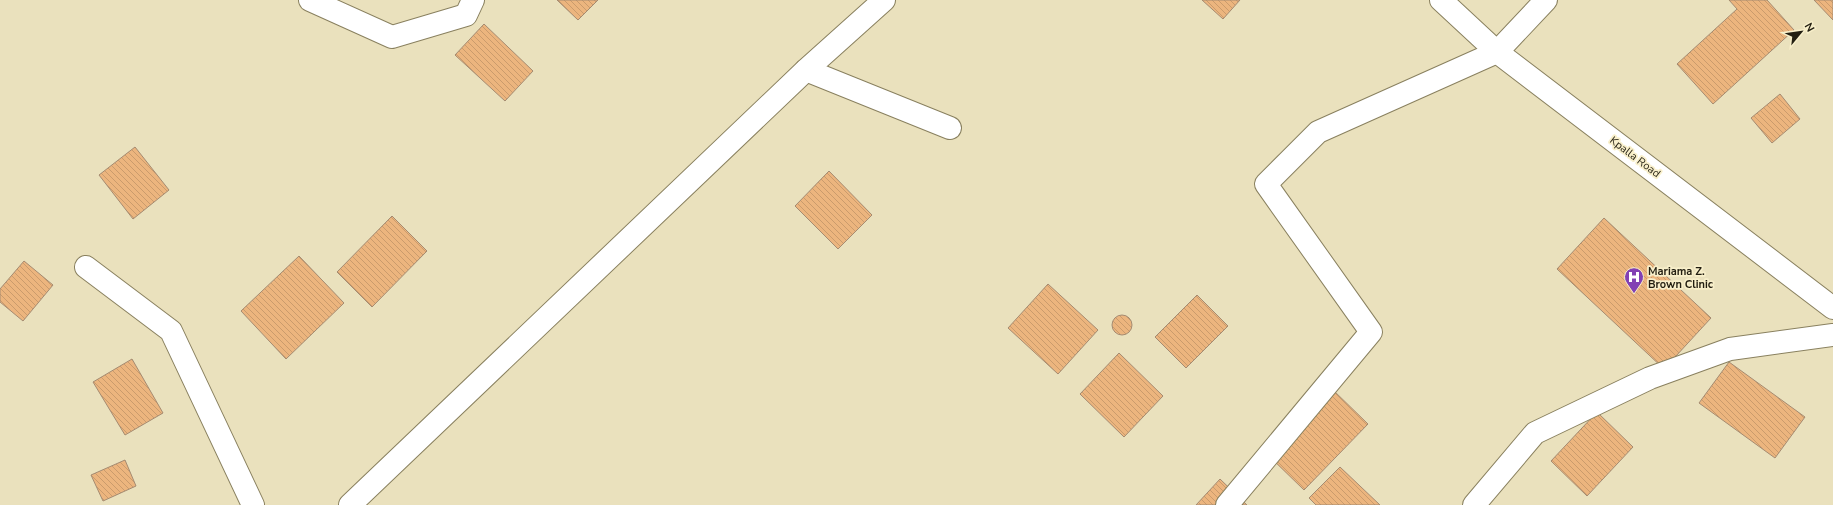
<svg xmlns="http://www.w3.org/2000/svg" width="1833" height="505" font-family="'Nunito Sans',sans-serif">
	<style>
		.building { fill: url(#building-back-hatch); stroke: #a58b71 }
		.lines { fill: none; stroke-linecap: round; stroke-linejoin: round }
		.minor-casing { stroke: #89805f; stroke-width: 24 }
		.tertiary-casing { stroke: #89805f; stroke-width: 24 }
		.minor { stroke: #fff; stroke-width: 22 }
		.tertiary { stroke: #fff; stroke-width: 22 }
		.labels { text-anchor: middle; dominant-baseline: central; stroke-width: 3.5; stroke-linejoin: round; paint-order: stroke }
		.street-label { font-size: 11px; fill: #221e11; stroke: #f8efca }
		.poi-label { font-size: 11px; font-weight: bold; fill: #221e11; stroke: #f8efca; text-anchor: start }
	</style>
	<defs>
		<pattern id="building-back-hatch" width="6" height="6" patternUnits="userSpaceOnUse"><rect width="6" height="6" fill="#ecb57e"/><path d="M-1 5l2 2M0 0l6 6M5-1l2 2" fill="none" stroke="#ca9b6c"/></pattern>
	</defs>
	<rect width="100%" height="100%" fill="#eae1bd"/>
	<g class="building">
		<polygon points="557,0 598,0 578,20"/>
		<polygon points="1202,0 1240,0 1223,19"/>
		<polygon points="1729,0 1767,0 1794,30 1713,104 1677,64 1737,9"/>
		<polygon points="1814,0 1833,0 1833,20"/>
		<polygon points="484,24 533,71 505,101 455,55"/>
		<polygon points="1780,94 1800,119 1772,143 1751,118"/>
		<polygon points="135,147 169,190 133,219 99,175"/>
		<polygon points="829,171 872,215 838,249 795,206"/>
		<polygon points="392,216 427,251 372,307 337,272"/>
		<polygon points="1604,218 1711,318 1664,369 1557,269"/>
		<polygon points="299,256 344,303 286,359 241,311"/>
		<polygon points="24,261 53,285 23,321 0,302 0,289"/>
		<polygon points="1048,284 1098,330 1058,374 1008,328"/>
		<polygon points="1197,295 1228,326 1186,368 1155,337"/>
		<circle cx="1122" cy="325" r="10"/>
		<polygon points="1119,353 1163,396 1124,437 1080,394"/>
		<polygon points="132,359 163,413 125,435 93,382"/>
		<polygon points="1729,362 1805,417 1775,458 1699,403"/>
		<polygon points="1331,388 1368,424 1304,490 1267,454"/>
		<polygon points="1597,412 1633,447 1587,496 1551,461"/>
		<polygon points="125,460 136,486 103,501 91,475"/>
		<polygon points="1340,467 1380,505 1316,505 1309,498"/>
		<polygon points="1220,479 1247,505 1196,505"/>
	</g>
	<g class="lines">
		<g class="minor-casing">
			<g id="minor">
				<polyline points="310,0 392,37 466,15 473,0"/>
				<polyline points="806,70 950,128"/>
				<polyline points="86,267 171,331 253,505"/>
				<polyline points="350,505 806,70 884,0"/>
				<polyline points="1227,505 1371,332 1266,184 1318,132 1497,52 1546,0"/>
				<polyline points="1474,505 1535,433 1650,378 1730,349 1833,335"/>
			</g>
		</g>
		<g class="tertiary-casing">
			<polyline id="tertiary" points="1441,0 1497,52 1833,308"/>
		</g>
		<use href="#minor" class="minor"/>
		<use href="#tertiary" class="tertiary"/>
	</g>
	<defs>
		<g id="hospital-pin" transform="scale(1)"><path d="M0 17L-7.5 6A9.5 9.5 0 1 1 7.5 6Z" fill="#8240b4" stroke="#f8efca"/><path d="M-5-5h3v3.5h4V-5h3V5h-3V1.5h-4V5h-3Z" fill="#fff"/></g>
	</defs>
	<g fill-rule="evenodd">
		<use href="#hospital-pin" x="1634" y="277"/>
	</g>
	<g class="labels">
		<g class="street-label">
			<text transform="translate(1635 157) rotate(37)">Kpalla Road</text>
		</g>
		<g class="poi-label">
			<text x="1648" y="271">Mariama Z.<tspan x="1648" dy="13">Brown Clinic</tspan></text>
		</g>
	</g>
	<g transform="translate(1801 32) rotate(61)" stroke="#f8efca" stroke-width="3" paint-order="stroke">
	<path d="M0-3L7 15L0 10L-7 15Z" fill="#221e11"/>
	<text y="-6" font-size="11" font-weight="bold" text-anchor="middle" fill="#221e11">N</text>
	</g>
</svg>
